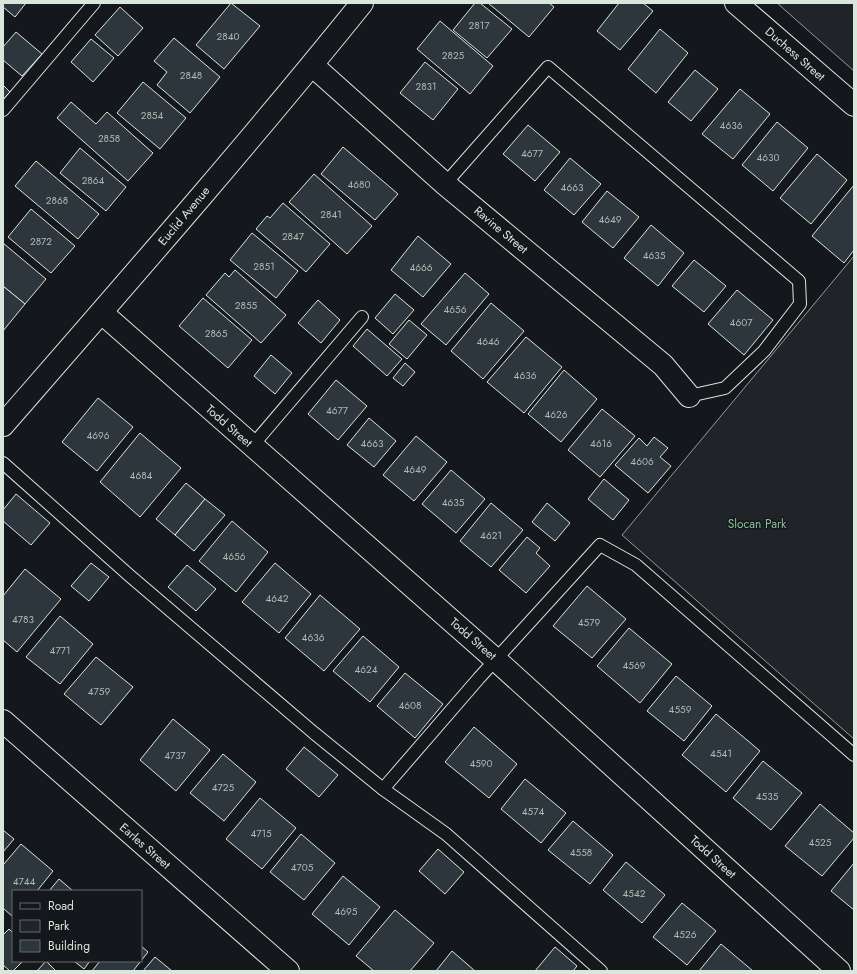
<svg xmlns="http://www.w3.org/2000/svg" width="857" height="974" font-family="Jost,sans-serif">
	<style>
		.green { fill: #202428; stroke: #939e99 }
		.building { fill: #2c363c; stroke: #d8e6dc }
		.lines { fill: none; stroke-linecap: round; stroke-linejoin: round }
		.lane-casing { stroke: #d8e6dc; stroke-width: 14 }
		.street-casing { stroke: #d8e6dc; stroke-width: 24 }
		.secondary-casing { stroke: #d8e6dc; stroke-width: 24 }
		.lane { stroke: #14181c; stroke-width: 12 }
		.street { stroke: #14181c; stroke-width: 22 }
		.secondary { stroke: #14181c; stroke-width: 22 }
		.labels { text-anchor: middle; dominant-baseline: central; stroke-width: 3; stroke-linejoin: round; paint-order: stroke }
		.number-label { font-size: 10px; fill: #adbab4 }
		.street-label { font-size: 12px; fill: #d8e6dc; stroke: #14181c }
		.park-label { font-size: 12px; fill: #8ac095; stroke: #14181c }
	</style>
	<rect width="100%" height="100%" fill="#14181c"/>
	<g class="green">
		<polygon points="777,3 854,3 854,71"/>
		<polygon points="854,256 854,739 622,535"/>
	</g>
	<g class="building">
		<polygon points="3,3 26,3 15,17 3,7"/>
		<polygon points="231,3 260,26 224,69 196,45"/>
		<polygon points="475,3 480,3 512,29 487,58 453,30"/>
		<polygon points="488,3 549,3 554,7 529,37"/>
		<polygon points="619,3 643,3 653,11 620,50 597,31"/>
		<polygon points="120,7 143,28 118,56 95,35"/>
		<polygon points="440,21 493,66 470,94 417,49"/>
		<polygon points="660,29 688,53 656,93 628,69"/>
		<polygon points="16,32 42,54 22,76 3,60 3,47"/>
		<polygon points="174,38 220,77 190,113 157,85 167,72 154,61"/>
		<polygon points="91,39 114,58 93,82 71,62"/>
		<polygon points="425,62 458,89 433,120 400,93"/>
		<polygon points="695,70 718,89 691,121 668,102"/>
		<polygon points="143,82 186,118 160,149 117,113"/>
		<polygon points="3,85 10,92 3,100"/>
		<polygon points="740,89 770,114 733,159 702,134"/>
		<polygon points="71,102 96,124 107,112 153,153 128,181 57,118"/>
		<polygon points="777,122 808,148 773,191 742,165"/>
		<polygon points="528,125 560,152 535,181 503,154"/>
		<polygon points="343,147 398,194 375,220 321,174"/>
		<polygon points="80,148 126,187 106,211 60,173"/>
		<polygon points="817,154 847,180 811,224 780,198"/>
		<polygon points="570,158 601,184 574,215 544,190"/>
		<polygon points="36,161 99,214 78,239 15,186"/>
		<polygon points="314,174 372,226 347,254 289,202"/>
		<polygon points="854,185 854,250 844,263 812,236"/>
		<polygon points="607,191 639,217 613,248 582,222"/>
		<polygon points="283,203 330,244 306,272 256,229 267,216 270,218"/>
		<polygon points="31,209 75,246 51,273 8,237"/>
		<polygon points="651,225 684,253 658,286 624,258"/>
		<polygon points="252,233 298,271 276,298 230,260"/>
		<polygon points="418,236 451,264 423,297 391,270"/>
		<polygon points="3,243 46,279 25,304 3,286"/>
		<polygon points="694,260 726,286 704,312 672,286"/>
		<polygon points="235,270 286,315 261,343 206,295 225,273 229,277"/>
		<polygon points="465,273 489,294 446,345 421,324"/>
		<polygon points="3,286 25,304 3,331"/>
		<polygon points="737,290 773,320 744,355 708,324"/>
		<polygon points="395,294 414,310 393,334 375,318"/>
		<polygon points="203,298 252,340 228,368 179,326"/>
		<polygon points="318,300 340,320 321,343 298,323"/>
		<polygon points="491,303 524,331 483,379 451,351"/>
		<polygon points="409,320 427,335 407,359 389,344"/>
		<polygon points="367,329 402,359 387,376 353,346"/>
		<polygon points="526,337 562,367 524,413 487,382"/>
		<polygon points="271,355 292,373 275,394 254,376"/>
		<polygon points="405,363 415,372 403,386 393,378"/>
		<polygon points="564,370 597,399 561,442 528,414"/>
		<polygon points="336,380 367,406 338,440 308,414"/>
		<polygon points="98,398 133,427 97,471 62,442"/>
		<polygon points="602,409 635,436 600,477 568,450"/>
		<polygon points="369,418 396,441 374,467 347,445"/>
		<polygon points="140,433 181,468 140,517 100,482"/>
		<polygon points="416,436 447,462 414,501 383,475"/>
		<polygon points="654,437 668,448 660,457 671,466 648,493 615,465 639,438 647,446"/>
		<polygon points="451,470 485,499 456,533 422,504"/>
		<polygon points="604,479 629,500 613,520 588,499"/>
		<polygon points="186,483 205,499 175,535 156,519"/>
		<polygon points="16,494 50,523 31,545 3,521 3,510"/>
		<polygon points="205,499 225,515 194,551 175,535"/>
		<polygon points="491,503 523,530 491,567 460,541"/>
		<polygon points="547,503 570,523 555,541 532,522"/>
		<polygon points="232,521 268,552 236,592 199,561"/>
		<polygon points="527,537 540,548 536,553 550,566 526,593 499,570"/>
		<polygon points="91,563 109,577 89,601 71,586"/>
		<polygon points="275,563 311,594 279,633 242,602"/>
		<polygon points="187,565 216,589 196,611 168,587"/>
		<polygon points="25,569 61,599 17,652 3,640 3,596"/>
		<polygon points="587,586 626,619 592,658 553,626"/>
		<polygon points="320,595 360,629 324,671 285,638"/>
		<polygon points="60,616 93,644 60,684 26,657"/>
		<polygon points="629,628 672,664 640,703 597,666"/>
		<polygon points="363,636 399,667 370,702 333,671"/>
		<polygon points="96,657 133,687 101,725 64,694"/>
		<polygon points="405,673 443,704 415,738 377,706"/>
		<polygon points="676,676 712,706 684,741 647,711"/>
		<polygon points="716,714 760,751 726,792 682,755"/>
		<polygon points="173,719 210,750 176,791 140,760"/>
		<polygon points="474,727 517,764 489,798 445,762"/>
		<polygon points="304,747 338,775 319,797 286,769"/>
		<polygon points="223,754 256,782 224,821 190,793"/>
		<polygon points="763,761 802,793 771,830 733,798"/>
		<polygon points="525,779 566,813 541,843 501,809"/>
		<polygon points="260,798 296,828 262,869 226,839"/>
		<polygon points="820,804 854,833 854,838 822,876 785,846"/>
		<polygon points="573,821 613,855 590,884 548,850"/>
		<polygon points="3,830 14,839 3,852"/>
		<polygon points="301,834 335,863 304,900 270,872"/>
		<polygon points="21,844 53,871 37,891 13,891 13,917 3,908 3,865"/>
		<polygon points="438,849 464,872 445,894 419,871"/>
		<polygon points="626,862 665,895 642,923 603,890"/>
		<polygon points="854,863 854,910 831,891"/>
		<polygon points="343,876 380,907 349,945 312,914"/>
		<polygon points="59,879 73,891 49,891"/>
		<polygon points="682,903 716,931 687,965 653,937"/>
		<polygon points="395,910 434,943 410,971 374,971 356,956"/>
		<polygon points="9,929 13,933 13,961 23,961 13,971 10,971 3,965 3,935"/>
		<polygon points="721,944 753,971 699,971"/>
		<polygon points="141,946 148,952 133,971 92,971 100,961 141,961"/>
		<polygon points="555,947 577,966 573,971 535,971"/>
		<polygon points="452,951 475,971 436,971"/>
		<polygon points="155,957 172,971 143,971"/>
		<polygon points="46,961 56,971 37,971"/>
		<polygon points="74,961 90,961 84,969"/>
	</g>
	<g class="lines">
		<g class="lane-casing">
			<g id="lane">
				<polyline points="3,110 94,3"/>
				<polyline points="445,184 548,67 799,281 800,304 764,351 725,388 689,396"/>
				<polyline points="252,446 362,317"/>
				<polyline points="3,463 130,576 314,733 383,789 446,834 601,971"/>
				<polyline points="383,789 479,678 600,545 636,565 854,755"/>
			</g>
		</g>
		<g class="street-casing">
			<g id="street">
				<polyline points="736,3 854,105"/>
				<polyline points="312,65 445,184 663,365 689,396"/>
				<polyline points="102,313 496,660 839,971"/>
				<path d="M3 425C124 286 246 147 362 3"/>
			</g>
		</g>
		<g class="secondary-casing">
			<polyline id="secondary" points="3,721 288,971"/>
		</g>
		<use href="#lane" class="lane"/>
		<use href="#street" class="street"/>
		<use href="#secondary" class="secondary"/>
	</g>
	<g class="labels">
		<g class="number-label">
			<text x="479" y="25">2817</text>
			<text x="228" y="36">2840</text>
			<text x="453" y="55">2825</text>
			<text x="191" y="75">2848</text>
			<text x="426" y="86">2831</text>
			<text x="152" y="115">2854</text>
			<text x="731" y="125">4636</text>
			<text x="109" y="138">2858</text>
			<text x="532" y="153">4677</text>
			<text x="768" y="157">4630</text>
			<text x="93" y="180">2864</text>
			<text x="359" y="184">4680</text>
			<text x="572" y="187">4663</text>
			<text x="57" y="200">2868</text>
			<text x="331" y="214">2841</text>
			<text x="610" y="219">4649</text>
			<text x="293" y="236">2847</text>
			<text x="41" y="241">2872</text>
			<text x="654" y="255">4635</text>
			<text x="264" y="266">2851</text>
			<text x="421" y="267">4666</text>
			<text x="246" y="305">2855</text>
			<text x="455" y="309">4656</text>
			<text x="741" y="322">4607</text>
			<text x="216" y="333">2865</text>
			<text x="488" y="341">4646</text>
			<text x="525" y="375">4636</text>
			<text x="337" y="410">4677</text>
			<text x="556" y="414">4626</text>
			<text x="98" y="435">4696</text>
			<text x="372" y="443">4663</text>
			<text x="601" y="443">4616</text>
			<text x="642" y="461">4606</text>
			<text x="415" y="469">4649</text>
			<text x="141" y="475">4684</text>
			<text x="453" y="502">4635</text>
			<text x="491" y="535">4621</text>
			<text x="234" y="556">4656</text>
			<text x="277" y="598">4642</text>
			<text x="23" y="619">4783</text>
			<text x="589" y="622">4579</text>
			<text x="313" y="637">4636</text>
			<text x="60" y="650">4771</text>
			<text x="634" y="665">4569</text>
			<text x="366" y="669">4624</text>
			<text x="99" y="691">4759</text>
			<text x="410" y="705">4608</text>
			<text x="680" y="709">4559</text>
			<text x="721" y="753">4541</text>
			<text x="175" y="755">4737</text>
			<text x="481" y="763">4590</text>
			<text x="223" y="787">4725</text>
			<text x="767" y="796">4535</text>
			<text x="533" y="811">4574</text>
			<text x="261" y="833">4715</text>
			<text x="820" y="842">4525</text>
			<text x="581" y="852">4558</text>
			<text x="302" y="867">4705</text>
			<text x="24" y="881">4744</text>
			<text x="634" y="893">4542</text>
			<text x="346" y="911">4695</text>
			<text x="685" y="934">4526</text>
		</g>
		<g class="street-label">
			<text transform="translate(795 54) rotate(41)">Duchess Street</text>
			<text transform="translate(184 216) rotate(-50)">Euclid Avenue</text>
			<text transform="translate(501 230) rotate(40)">Ravine Street</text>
			<text transform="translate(229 426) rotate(41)">Todd Street</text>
			<text transform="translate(473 639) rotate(41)">Todd Street</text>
			<text transform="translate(145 846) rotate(41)">Earles Street</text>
			<text transform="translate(713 857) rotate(42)">Todd Street</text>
		</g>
		<g class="park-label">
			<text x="757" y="524">Slocan Park</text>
		</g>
	</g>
	<rect width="857" height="974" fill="none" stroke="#d8e6dc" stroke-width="8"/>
	<rect x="12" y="890" width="130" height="72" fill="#14181c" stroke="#626a69"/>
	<rect x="20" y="903" width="20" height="6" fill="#14181c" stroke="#626a69"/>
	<text x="48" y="910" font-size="12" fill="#d8e6dc">Road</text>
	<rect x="20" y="920" width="20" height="12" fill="#202428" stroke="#626a69"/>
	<text x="48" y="930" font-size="12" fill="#d8e6dc">Park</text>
	<rect x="20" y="940" width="20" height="12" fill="#2c363c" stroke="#626a69"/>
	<text x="48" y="950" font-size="12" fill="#d8e6dc">Building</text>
</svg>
